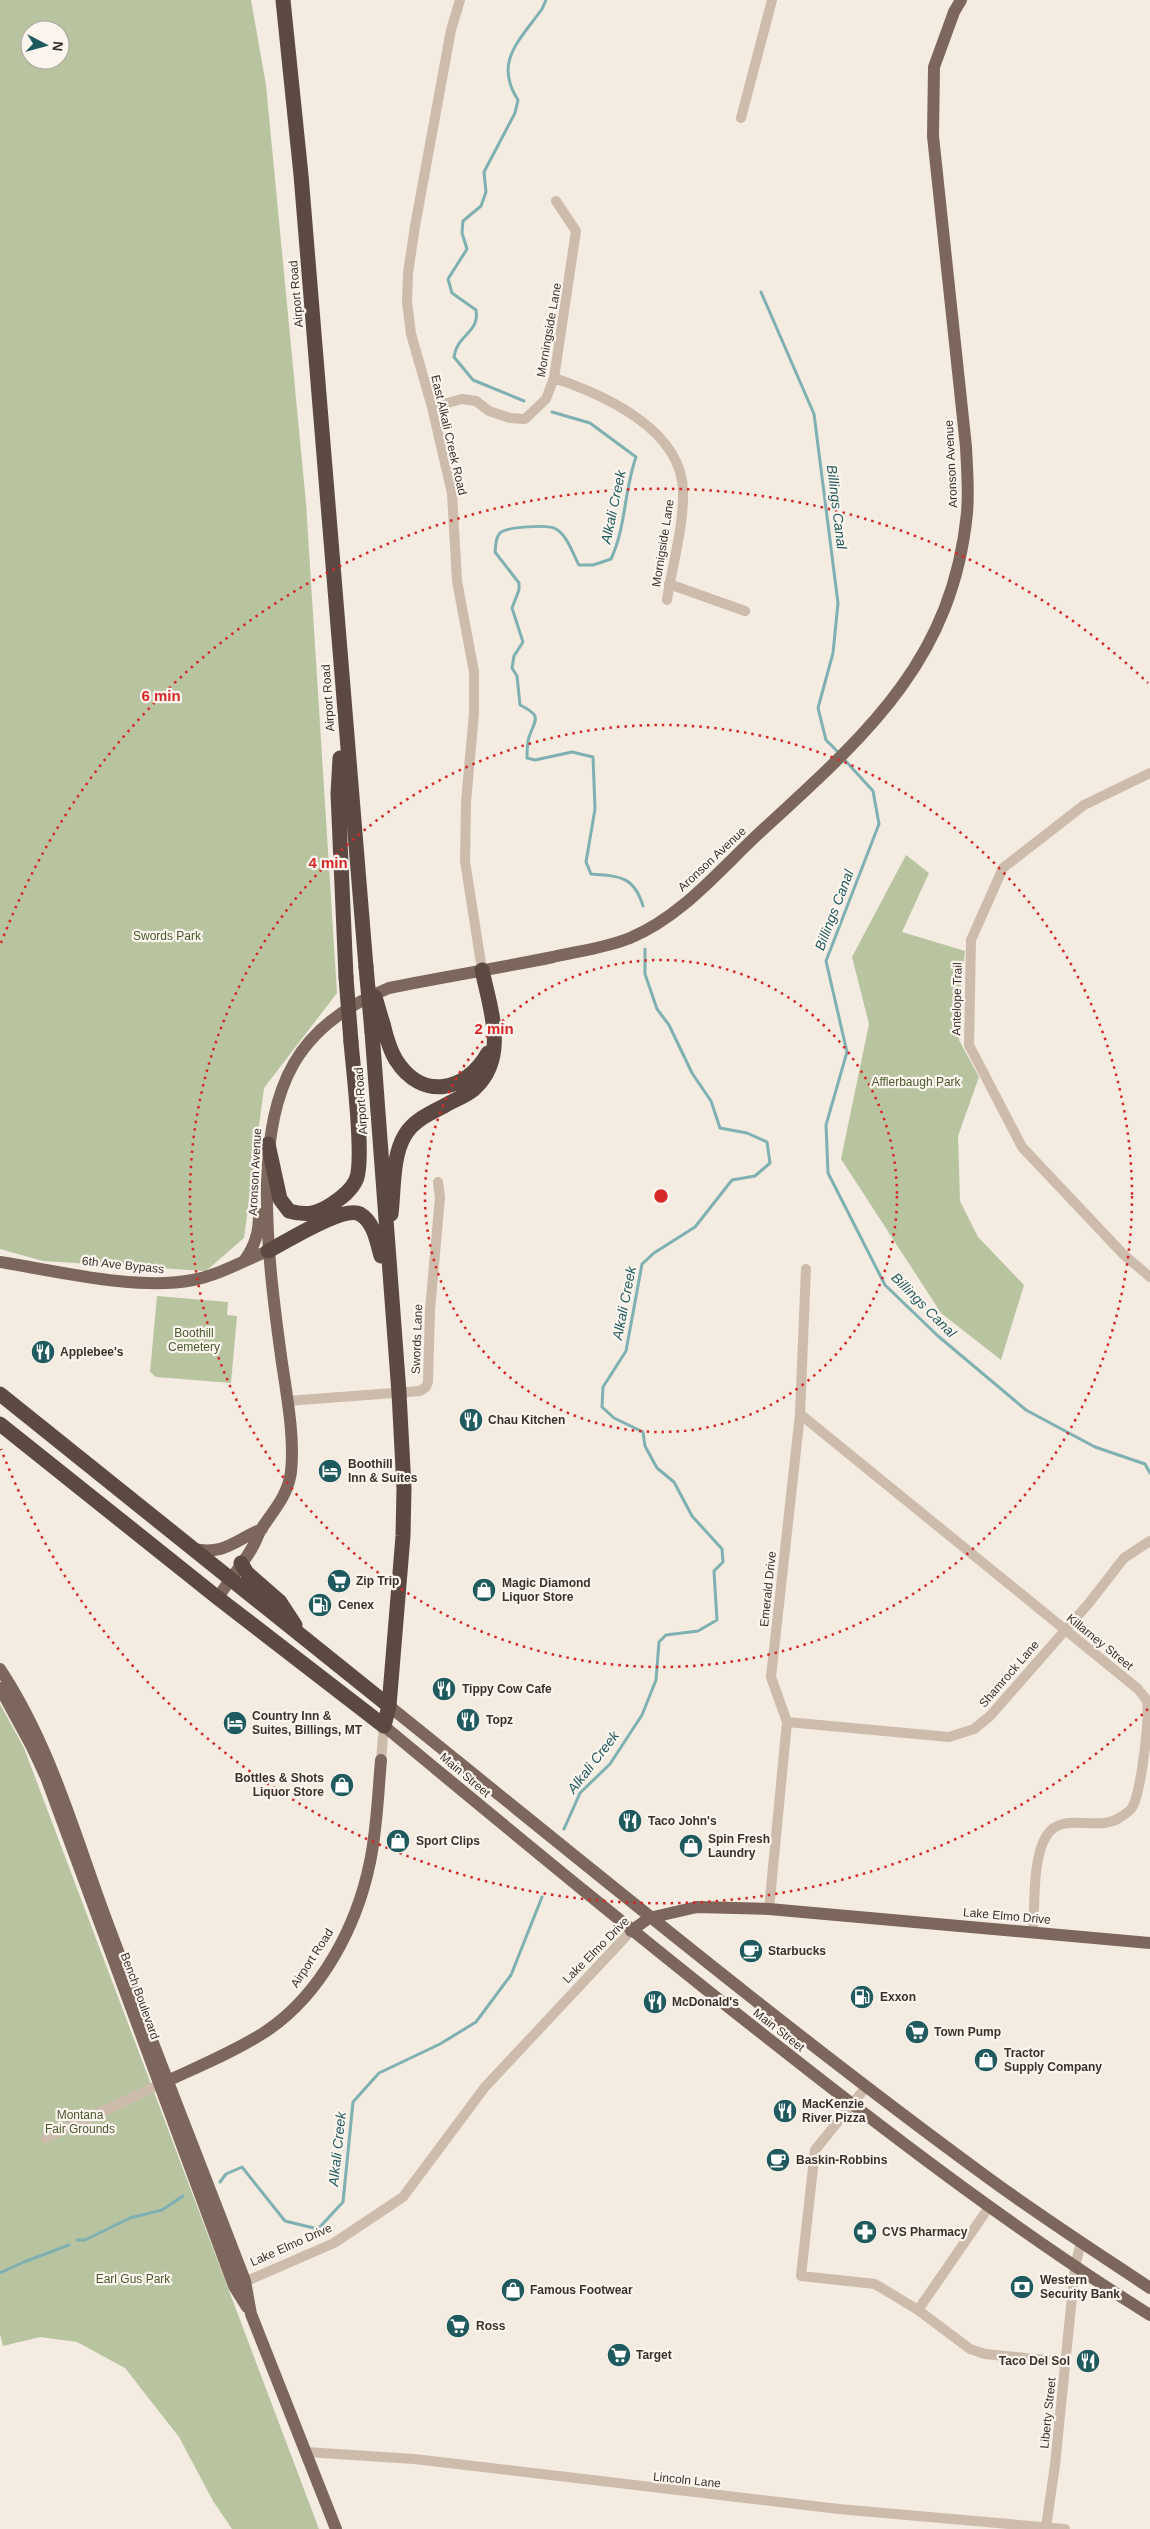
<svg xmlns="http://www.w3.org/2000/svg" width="1150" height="2529" viewBox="0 0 1150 2529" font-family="Helvetica,sans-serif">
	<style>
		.green { fill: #b8c4a0; fill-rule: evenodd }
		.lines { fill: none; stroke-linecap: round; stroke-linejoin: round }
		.stream { stroke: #7fb0b2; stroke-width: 3 }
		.minor { stroke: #cdbbac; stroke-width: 10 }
		.major { stroke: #7d675c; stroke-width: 12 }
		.highway { stroke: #5c4a42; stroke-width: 15 }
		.highway-bridge { stroke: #5c4a42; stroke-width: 15 }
		.ring { fill: none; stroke: #d62828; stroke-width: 2.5; stroke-dasharray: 2.5 5 }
		.labels { text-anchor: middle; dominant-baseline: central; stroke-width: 4.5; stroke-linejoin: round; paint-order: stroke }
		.street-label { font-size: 12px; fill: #3b302b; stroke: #fbf5ee }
		.park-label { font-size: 12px; fill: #4a5a2e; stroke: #fbf5ee }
		.poi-label { font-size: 12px; font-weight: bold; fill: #3b302b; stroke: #fbf5ee; text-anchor: start }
		.water-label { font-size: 14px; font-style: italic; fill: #1f5a5e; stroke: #fbf5ee }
		.centre { fill: #d62828; stroke: #fbf5ee; stroke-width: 2.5 }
		.ring-label { font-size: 15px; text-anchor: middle; font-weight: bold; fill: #d62828; stroke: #fbf5ee; stroke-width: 4.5; stroke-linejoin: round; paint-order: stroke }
	</style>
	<rect width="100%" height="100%" fill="#f4ebe1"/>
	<path class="green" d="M0,0h251l15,85 40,418 31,490 -73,95 -20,150 -38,33 -163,-10 -43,-12zM30,30h30v30h-30z
		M906,855l23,18 -27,59 63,19 -5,41 -1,48 20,37 -21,59 2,65 18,36 46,48 -23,75 -60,-47 -100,-154 28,-135 -17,-67z
		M157,1296l71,6 -1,13 10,1 -6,67 -75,-6 -6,-5z
		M0,1704l24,44 295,781h-87l-19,-28 -34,-64 -54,-69 -48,-26 -37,-5 -37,9 -3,-12z"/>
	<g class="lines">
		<path class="stream" d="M761,292l53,122 24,189 -5,50 -15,55 8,32 13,13
			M524,401l-51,-21 -19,-23c3,-23 26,-24 22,-47l-24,-17 -4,-14 19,-30 -5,-16 1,-12 18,-15 5,-14 -2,-20 31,-59 3,-13c-25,-38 2,-60 24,-91l4,-9
			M552,412l38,11 46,34c-12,34 -10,70 -25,102l-18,6h-14c-6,-11 -12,-30 -23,-36 -8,-5 -50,-2 -56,4 -5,5 -4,13 -5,19l24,31v7l-7,18 11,34 -9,14 -2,12 5,8 3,29c22,11 16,13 9,32 -2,7 -2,14 -2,21l8,2 37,-8 21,5 2,52 -9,53 5,12c28,2 43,2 52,32
			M843,758l30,33 6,33 -53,137 21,91 -21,73 2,48 57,112 53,51 88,74 69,37 50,17 5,9
			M564,1829l16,-36 30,-29 32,-49 14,-35 3,-38 7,-7 32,-4 19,-11 -3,-49 9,-9 -1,-13 -30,-33 -18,-34 -17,-14 -12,-22 -2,-14 -29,-14 -12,-11 1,-20 23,-36 16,-87 12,-11 41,-26 37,-47 23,-4 15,-13 -3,-21 -20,-9 -27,-5 -9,-27 -19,-28 -23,-48 -12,-16 -12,-35v-25
			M220,2182l6,-8 16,-7 43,54 33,8 25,-27 10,-100 26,-29 61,-29 36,-22 35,-47 31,-78
			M77,2240h8l45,-22 32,-8 21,-14
			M0,2273l24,-11 45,-17"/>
		<path class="minor" d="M460,0l-9,30 -36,196 -7,47 -1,29 4,32 21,73 20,86 5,88 17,91v41l-8,89 -1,59 17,109
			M741,118l31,-118
			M554,378c51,17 128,52 129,113 1,35 -11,75 -16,109
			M432,407l30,-8 14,2 13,10 21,7 15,1 21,-20 8,-21 22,-147 -20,-30
			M669,584l76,27
			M1150,773l-66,32 -81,63 -32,72 -2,105 53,102 102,108 26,22
			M287,1401l133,-10 6,-4 2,-5 2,-72 10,-113 -2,-15
			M800,1414l338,275c2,3 7,8 9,12 3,17 -6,89 -14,105 -2,5 -9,9 -14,12 -21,14 -56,-7 -72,17 -15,22 -12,71 -14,97
			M787,1722l162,15 25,-8 16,-13 99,-113 35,-45 26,-17
			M381,1760l3,-34
			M769,1909l18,-187 -16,-45 29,-263 6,-145
			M866,2087l-51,63 -14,126 74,8 43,26 52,39 15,5 81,8
			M46,2138l113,-53
			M240,2284l94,-41 69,-46 82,-110 146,-156
			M918,2310l71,-103
			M306,2452l108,7 425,50 226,20
			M1046,2527l9,-62 20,-198 6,-25"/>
		<path class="major" d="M244,1261c11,-15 15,-28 15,-47
			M0,1262c57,9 137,29 193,18 26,-5 50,-19 75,-29
			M193,1549c33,6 40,-8 69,-20
			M218,1598c10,-17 24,-32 34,-50 4,-6 6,-14 10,-20 12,-18 26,-33 29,-56 4,-36 -5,-80 -10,-116 -8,-58 -15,-115 -14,-173 3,-97 28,-157 122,-195 55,-11 110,-20 164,-31 26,-6 52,-9 77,-19 49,-20 87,-65 125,-101 105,-97 197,-172 212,-324 2,-22 0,-44 -1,-66l-33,-311 1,-69 20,-55 7,-12
			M0,1669c49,74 73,160 103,242 46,124 95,247 142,370l6,33 85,215
			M0,1688l32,59 14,30 188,509 13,21
			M389,1706c198,159 393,321 598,471 53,39 109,75 163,111
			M384,1726c134,111 267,221 404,328 117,92 236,182 362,261
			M631,1931l18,-13 48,-11 72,2 381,34
			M163,2083c34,-16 71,-31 102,-51 56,-37 92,-106 105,-170 7,-33 8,-68 11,-102"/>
		<path class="highway" d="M283,0l18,175 65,792
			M340,758l-2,36 8,183
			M383,1024c3,12 6,25 13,36 26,41 70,32 92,-7
			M268,1144l12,55 9,12c17,5 28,3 43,-7 9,-6 19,-13 24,-24 9,-19 -3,-112 -5,-138
			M391,1214c3,-24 1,-58 14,-79 8,-14 25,-22 39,-29 10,-6 22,-10 30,-17 35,-31 16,-81 8,-119
			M268,1251c18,-9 75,-46 92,-37 14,8 17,28 21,42
			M0,1394l389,312
			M0,1424l218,174 166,128 5,-20 14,-170 1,-48 -5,-95 -27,-361
			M241,1563l6,10 33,29 15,23"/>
		<path class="highway-bridge" d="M366,967l6,65
			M346,977l5,65
			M375,997l8,27"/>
	</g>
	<g class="ring">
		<circle cx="661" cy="1196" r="236"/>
		<circle cx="661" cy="1196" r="471"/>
		<path d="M1148 1709A707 707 0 0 1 1 1449M1 943A707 707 0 0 1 1148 683"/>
	</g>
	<defs>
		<g id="restaurant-disc" transform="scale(1.25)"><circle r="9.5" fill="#1f5a5e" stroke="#fbf5ee"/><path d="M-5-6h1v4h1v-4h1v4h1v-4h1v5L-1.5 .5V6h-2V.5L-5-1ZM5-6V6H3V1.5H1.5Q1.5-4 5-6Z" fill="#fff"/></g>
		<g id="hotel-disc" transform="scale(1.25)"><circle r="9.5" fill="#1f5a5e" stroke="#fbf5ee"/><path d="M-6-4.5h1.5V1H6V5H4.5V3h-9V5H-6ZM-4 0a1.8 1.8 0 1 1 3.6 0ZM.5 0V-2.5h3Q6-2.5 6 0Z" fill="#fff"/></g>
		<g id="supermarket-disc" transform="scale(1.25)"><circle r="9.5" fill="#1f5a5e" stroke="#fbf5ee"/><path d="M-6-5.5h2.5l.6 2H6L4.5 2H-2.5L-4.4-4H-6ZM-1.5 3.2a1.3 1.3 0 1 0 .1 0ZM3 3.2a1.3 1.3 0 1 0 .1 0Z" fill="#fff"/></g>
		<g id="shop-disc" transform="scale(1.25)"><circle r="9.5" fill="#1f5a5e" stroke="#fbf5ee"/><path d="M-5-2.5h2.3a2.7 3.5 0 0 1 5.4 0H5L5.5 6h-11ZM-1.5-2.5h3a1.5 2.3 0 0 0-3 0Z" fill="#fff"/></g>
		<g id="fuel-disc" transform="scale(1.25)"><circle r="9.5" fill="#1f5a5e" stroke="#fbf5ee"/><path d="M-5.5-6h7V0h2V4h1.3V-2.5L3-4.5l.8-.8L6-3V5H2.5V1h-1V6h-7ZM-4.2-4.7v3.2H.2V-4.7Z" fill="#fff"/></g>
		<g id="cafe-disc" transform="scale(1.25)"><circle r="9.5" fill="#1f5a5e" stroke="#fbf5ee"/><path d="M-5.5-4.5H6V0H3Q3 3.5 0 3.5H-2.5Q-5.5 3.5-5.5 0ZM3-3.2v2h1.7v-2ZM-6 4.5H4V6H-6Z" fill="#fff"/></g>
		<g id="pharmacy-disc" transform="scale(1.25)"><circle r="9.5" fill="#1f5a5e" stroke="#fbf5ee"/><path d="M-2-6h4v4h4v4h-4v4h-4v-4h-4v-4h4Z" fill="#fff"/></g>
		<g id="bank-disc" transform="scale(1.25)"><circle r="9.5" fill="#1f5a5e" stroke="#fbf5ee"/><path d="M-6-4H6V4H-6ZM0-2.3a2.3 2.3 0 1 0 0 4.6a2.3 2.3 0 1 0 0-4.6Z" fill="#fff"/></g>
	</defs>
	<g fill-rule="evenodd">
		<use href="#restaurant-disc" x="43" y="1352"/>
		<use href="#restaurant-disc" x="471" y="1420"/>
		<use href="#hotel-disc" x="330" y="1471"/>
		<use href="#supermarket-disc" x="339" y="1581"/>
		<use href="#shop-disc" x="484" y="1590"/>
		<use href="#fuel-disc" x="320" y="1605"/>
		<use href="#restaurant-disc" x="444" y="1689"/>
		<use href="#restaurant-disc" x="468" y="1720"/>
		<use href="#hotel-disc" x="235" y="1723"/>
		<use href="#shop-disc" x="342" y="1785"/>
		<use href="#restaurant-disc" x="630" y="1821"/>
		<use href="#shop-disc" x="398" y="1841"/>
		<use href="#shop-disc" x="691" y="1846"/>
		<use href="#cafe-disc" x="751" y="1951"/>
		<use href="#fuel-disc" x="862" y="1997"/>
		<use href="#restaurant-disc" x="655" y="2002"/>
		<use href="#supermarket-disc" x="917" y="2032"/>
		<use href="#shop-disc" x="986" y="2060"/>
		<use href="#restaurant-disc" x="785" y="2111"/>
		<use href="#cafe-disc" x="778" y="2160"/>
		<use href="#pharmacy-disc" x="865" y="2232"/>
		<use href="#bank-disc" x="1022" y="2287"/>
		<use href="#shop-disc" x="513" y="2290"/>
		<use href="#supermarket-disc" x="458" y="2326"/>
		<use href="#supermarket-disc" x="619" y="2355"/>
		<use href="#restaurant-disc" x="1088" y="2361"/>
	</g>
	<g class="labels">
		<g class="street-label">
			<text transform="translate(296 294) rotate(-95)">Airport Road</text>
			<text transform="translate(549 330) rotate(-80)">Morningside Lane</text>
			<text transform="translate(449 435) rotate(77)">East Alkali Creek Road</text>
			<text transform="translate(951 464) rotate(-93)">Aronson Avenue</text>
			<text transform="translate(663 543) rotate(-81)">Mornigside Lane</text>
			<text transform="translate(328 698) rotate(-94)">Airport Road</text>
			<text transform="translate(712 859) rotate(-43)">Aronson Avenue</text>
			<text transform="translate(957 999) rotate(-89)">Antelope Trail</text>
			<text transform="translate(361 1101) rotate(-94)">Airport Road</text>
			<text transform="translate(255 1172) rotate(-87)">Aronson Avenue</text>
			<text transform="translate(123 1265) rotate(6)">6th Ave Bypass</text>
			<text transform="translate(417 1339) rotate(-88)">Swords Lane</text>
			<text transform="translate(768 1589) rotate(-84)">Emerald Drive</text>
			<text transform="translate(1100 1642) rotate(39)">Killarney Street</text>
			<text transform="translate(1009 1674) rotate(-49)">Shamrock Lane</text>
			<text transform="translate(465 1775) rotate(40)">Main Street</text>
			<text transform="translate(1007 1916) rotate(5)">Lake Elmo Drive</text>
			<text transform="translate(596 1950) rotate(-45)">Lake Elmo Drive</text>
			<text transform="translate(312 1958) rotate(-57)">Airport Road</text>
			<text transform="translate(140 1996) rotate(70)">Bench Boulevard</text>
			<text transform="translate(779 2030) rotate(38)">Main Street</text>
			<text transform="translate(291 2245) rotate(-24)">Lake Elmo Drive</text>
			<text transform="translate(1048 2413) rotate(-84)">Liberty Street</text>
			<text transform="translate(687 2480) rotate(6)">Lincoln Lane</text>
		</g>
		<g class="park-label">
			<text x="167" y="936">Swords Park</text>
			<text x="916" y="1082">Afflerbaugh Park</text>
			<text x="194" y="1333">Boothill<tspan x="194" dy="14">Cemetery</tspan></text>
			<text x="80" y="2115">Montana<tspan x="80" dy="14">Fair Grounds</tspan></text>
			<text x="133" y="2279">Earl Gus Park</text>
		</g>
		<g class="poi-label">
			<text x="60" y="1352">Applebee's</text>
			<text x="488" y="1420">Chau Kitchen</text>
			<text x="348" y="1464">Boothill<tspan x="348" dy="14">Inn &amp; Suites</tspan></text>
			<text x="356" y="1581">Zip Trip</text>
			<text x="502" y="1583">Magic Diamond<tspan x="502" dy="14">Liquor Store</tspan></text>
			<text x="338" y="1605">Cenex</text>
			<text x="462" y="1689">Tippy Cow Cafe</text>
			<text x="252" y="1716">Country Inn &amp;<tspan x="252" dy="14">Suites, Billings, MT</tspan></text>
			<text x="486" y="1720">Topz</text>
			<text x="324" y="1778" text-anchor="end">Bottles &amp; Shots<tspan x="324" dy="14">Liquor Store</tspan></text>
			<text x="648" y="1821">Taco John's</text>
			<text x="708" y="1839">Spin Fresh<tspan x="708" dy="14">Laundry</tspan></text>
			<text x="416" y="1841">Sport Clips</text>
			<text x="768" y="1951">Starbucks</text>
			<text x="880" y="1997">Exxon</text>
			<text x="672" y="2002">McDonald's</text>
			<text x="934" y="2032">Town Pump</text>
			<text x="1004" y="2053">Tractor<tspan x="1004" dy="14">Supply Company</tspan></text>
			<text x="802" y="2104">MacKenzie<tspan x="802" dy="14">River Pizza</tspan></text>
			<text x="796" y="2160">Baskin-Robbins</text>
			<text x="882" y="2232">CVS Pharmacy</text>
			<text x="1040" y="2280">Western<tspan x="1040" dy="14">Security Bank</tspan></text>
			<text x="530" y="2290">Famous Footwear</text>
			<text x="476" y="2326">Ross</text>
			<text x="636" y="2355">Target</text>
			<text x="1070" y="2361" text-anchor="end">Taco Del Sol</text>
		</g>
		<g class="water-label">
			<text transform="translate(613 507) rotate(-78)">Alkali Creek</text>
			<text transform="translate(837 507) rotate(83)">Billings Canal</text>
			<text transform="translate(834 910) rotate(-69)">Billings Canal</text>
			<text transform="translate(624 1303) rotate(-79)">Alkali Creek</text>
			<text transform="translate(924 1305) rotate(45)">Billings Canal</text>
			<text transform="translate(593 1762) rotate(-52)">Alkali Creek</text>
			<text transform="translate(337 2149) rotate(-84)">Alkali Creek</text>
		</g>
	</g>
	<circle cx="661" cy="1196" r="8" class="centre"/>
	<g class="ring-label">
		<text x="161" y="701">6 min</text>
		<text x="328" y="868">4 min</text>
		<text x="494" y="1034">2 min</text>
	</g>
	<g transform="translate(45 45) rotate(96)"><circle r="24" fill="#fbf5ee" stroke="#aea6a0"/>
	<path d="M0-4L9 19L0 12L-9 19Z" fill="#1f5a5e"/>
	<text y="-8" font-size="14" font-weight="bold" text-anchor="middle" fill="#3b302b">N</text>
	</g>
</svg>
